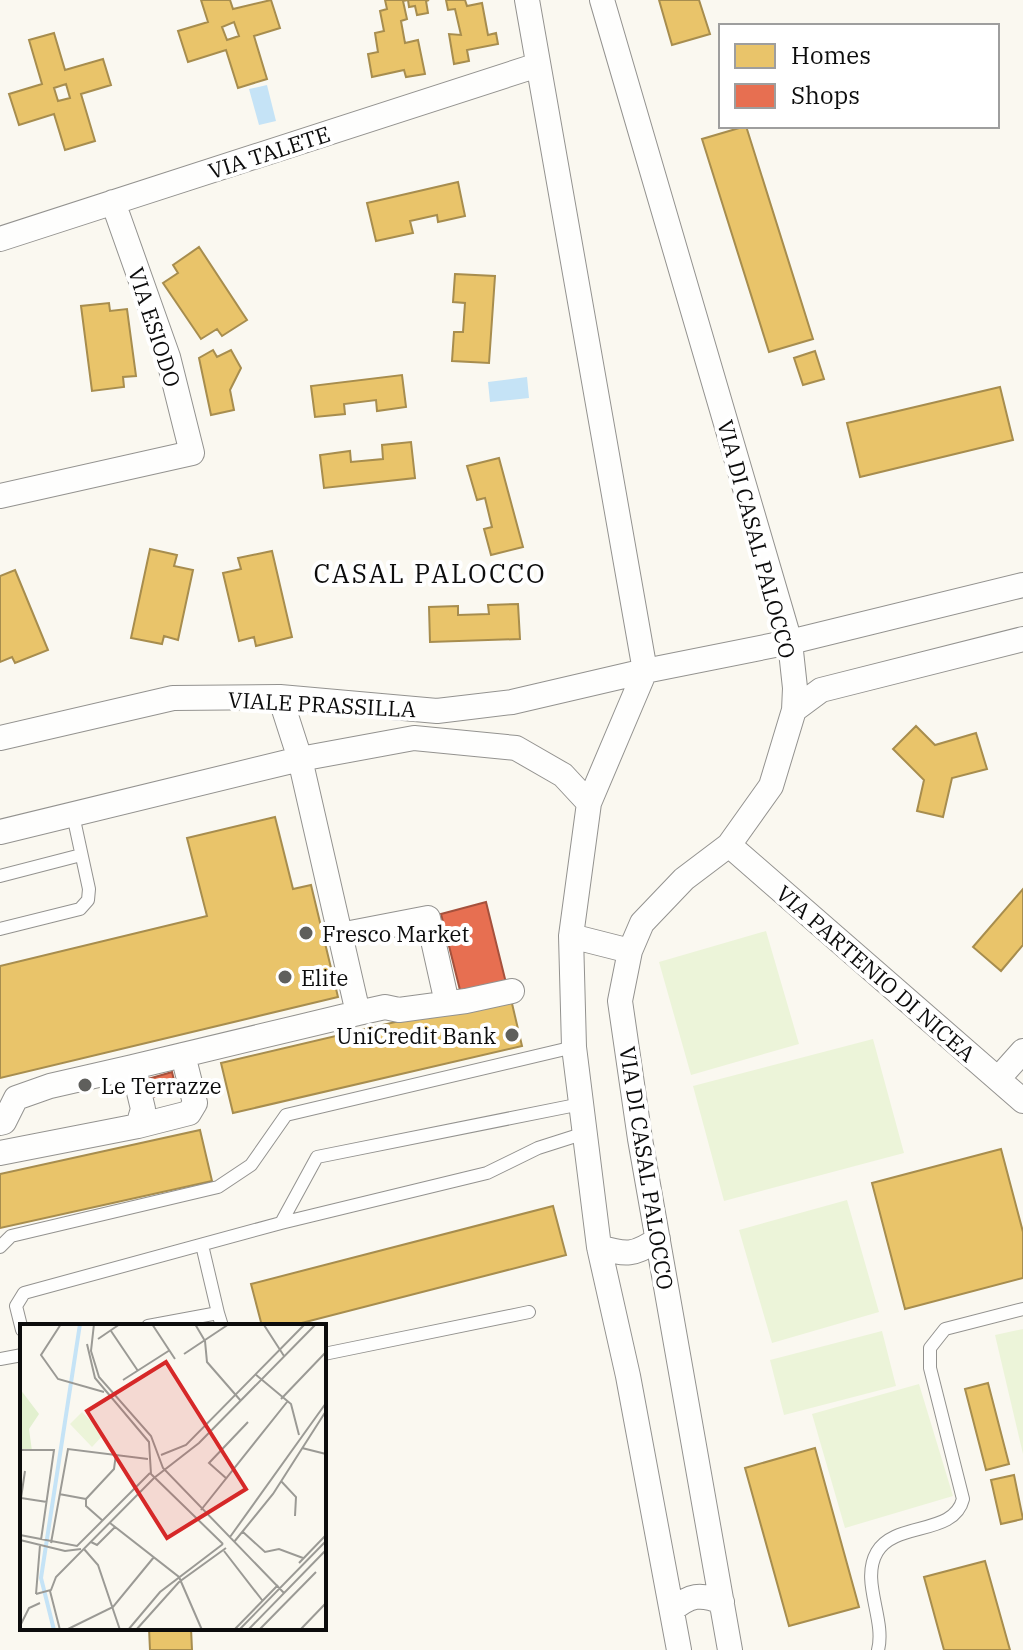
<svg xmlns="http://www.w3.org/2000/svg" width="1023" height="1650" viewBox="0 0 1023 1650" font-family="'IBM Plex Serif',serif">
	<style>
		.pitch { fill: #ecf4d9 }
		.water { fill: #c5e3f6 }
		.homes { fill: #e9c46a; stroke: #a78d4e; stroke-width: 2; fill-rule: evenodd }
		.shops { fill: #e76f51; stroke: #a5513c; stroke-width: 2 }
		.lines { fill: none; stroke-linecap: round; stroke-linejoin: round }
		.lane-casing { stroke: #93928f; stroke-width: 14 }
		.street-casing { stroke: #93928f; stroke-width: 26 }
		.lane { stroke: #fefefd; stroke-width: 12 }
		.street { stroke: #fefefd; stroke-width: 24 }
		.poi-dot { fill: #5f5f5c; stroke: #fff; stroke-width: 3 }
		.labels { text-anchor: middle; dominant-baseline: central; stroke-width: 8; stroke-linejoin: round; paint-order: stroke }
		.street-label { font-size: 22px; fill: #0c0c0c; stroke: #fff }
		.poi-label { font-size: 22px; fill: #0c0c0c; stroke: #fff; text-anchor: start }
		.quarter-label { font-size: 26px; letter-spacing: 2px; fill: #0c0c0c; stroke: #fff }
		.inset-river { fill: none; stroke: #c5e3f6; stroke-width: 4 }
		.inset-road { fill: none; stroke: #9b9a95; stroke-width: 2 }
		.view { fill: #d62828; fill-opacity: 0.15; stroke: #d62828; stroke-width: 4 }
		.inset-edge { fill: none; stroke: #0c0c0c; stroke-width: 4 }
	</style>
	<rect width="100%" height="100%" fill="#faf8f0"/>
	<path class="pitch" d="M766,931l33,113 -108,31 -32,-113z
		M873,1039l31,114 -180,48 -31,-115z
		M847,1200l32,112 -107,31 -33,-113z
		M1023,1329v125l-28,-119z
		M882,1331l14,55 -112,29 -14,-55z
		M919,1384l34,112 -108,32 -33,-114z"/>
	<path class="water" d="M267,85l9,36 -17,4 -10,-36z
		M527,377l2,21 -39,4 -2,-20z"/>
	<path class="homes" d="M201,0h29l3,9 38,-9 9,28 -26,8 13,43 -29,9 -12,-38 -38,12 -10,-31 30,-9zM234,22l5,14 -12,4 -5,-13z
		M385,0h23l-5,1 4,18 -6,2 4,22 13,-3 7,34 -19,3 -2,-7 -32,7 -4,-23 10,-2 -3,-19 9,-2 -4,-20 7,-2z
		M408,0h21l-3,1 2,12 -11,2 -2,-9 -6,1z
		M446,0h19l2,6 15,-3 6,32 8,-2 2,11 -31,6 2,11 -15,3 -5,-30 12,1 -6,-26 -7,1z
		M659,0h40l11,34 -38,11z
		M54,33l11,37 38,-11 8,26 -30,9 14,47 -30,9 -11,-36 -35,11 -10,-31 33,-10 -13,-44zM66,84l4,14 -12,3 -4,-13z
		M746,126l67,213 -44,13 -67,-213z
		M458,182l7,34 -27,6 -1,-7 -27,6 3,12 -37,8 -9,-38z
		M199,247l48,73 -25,16 -5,-7 -16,10 -38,-56 15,-10 -5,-8z
		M455,274l40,2 -6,87 -37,-2 2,-29h9l2,-29 -12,-1z
		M109,303l1,8 17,-2 9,67 -13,1 1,10 -32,4 -11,-85z
		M213,350l4,7 14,-7 10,18 -11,22 4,20 -23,5 -12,-57z
		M815,351l9,28 -21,6 -9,-27z
		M402,375l4,32 -29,4 -1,-11 -32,4 1,10 -30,3 -4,-31z
		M1000,387l13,53 -153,37 -13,-54z
		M411,442l4,36 -91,10 -4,-33 30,-4 1,11 32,-3 -1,-14z
		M499,458l24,89 -32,8 -7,-26 8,-2 -7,-29 -8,2 -10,-34z
		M150,549l27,6 -3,11 19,4 -15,70 -14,-4 -2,8 -31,-6z
		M272,551l20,86 -36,9 -2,-9 -15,4 -16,-68 18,-4 -3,-11z
		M15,570l33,80 -33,13 -3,-6 -12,5v-86z
		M518,604l2,35 -90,3 -1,-35 29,-1v9l31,-1 -1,-9z
		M916,726l19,19 41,-12 11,36 -35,9 -9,39 -26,-6 7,-31 -31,-31z
		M275,817l18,72 18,-4 27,112 -338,81v-112l207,-50 -20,-78z
		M1023,889v56l-22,26 -28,-24z
		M510,995l12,51 -289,67 -12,-50z
		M200,1130l12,51 -212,47v-54z
		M1001,1149l22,83v46l-118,31 -33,-126z
		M553,1206l13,49 -276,71h-28l-11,-42z
		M988,1383l21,81 -23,6 -21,-81z
		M815,1448l44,159 -70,19 -44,-158z
		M1014,1475l9,44 -22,5 -10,-44z
		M985,1561l25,89h-66l-20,-73z
		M149,1628h42l1,22h-42z"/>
	<path class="shops" d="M486,902l21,85 -45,11 -21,-84z
		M172,1072l5,20 -24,5 -5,-18z"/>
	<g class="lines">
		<g class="lane-casing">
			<path id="lane" d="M0,876l81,-21
				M0,929l80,-20 8,-9 1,-11 -16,-74
				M581,1104l-264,53 -36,66 206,-50 51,-25 47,-15
				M202,1245l16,68
				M0,1247l11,-11 207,-49 33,-22 35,-50 288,-68
				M148,1326l70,-13 4,13
				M22,1330l-6,-24 8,-13 257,-70
				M324,1354l205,-42
				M0,1359l22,-4
				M878,1650c8,-31 -18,-69 -1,-98 18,-31 77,-16 86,-53l-33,-131v-20l15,-19 78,-20"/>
		</g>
		<g class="street-casing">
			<path id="street" d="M527,0l118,671 -56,132 -18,133 3,111 25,200 29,129 51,274
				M602,0l188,642 5,46 -1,22 -23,76 -42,59 -45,34 -42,44 -12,28 -10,50 20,138 90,511
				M0,239l538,-174
				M0,496l192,-43 -24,-96 -55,-155
				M794,710l27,-20 202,-51
				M0,738l173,-40 107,-1 157,14 75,-9 133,-31 145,-29 233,-57
				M0,832l300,-73 114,-21 102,10 47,27 26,28
				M729,845l294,256
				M340,935l88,-17 19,85
				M571,936l59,15
				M358,1013l27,-6 14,3 67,-9 46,-10
				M998,1079l25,-28
				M0,1123l4,-1 12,-24 34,-12 83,-19
				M138,1126l51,-13 6,-10 -12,-48
				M0,1153l138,-27 5,-17 -10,-42 225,-54 -58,-254 -20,-62
				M599,1247c27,8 35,9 59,-8
				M672,1610c18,-15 28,-17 50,-8"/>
		</g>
		<use href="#lane" class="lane"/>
		<use href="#street" class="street"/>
	</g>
	<g class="poi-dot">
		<circle cx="306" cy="933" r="8"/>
		<circle cx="285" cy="977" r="8"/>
		<circle cx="512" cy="1035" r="8"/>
		<circle cx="85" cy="1085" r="8"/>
	</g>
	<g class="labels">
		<g class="street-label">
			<text transform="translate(269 152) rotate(-18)">VIA TALETE</text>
			<text transform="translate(155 327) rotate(72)">VIA ESIODO</text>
			<text transform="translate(757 539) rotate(75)">VIA DI CASAL PALOCCO</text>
			<text transform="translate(322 704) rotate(3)">VIALE PRASSILLA</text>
			<text transform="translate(876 973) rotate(41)">VIA PARTENIO DI NICEA</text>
			<text transform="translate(647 1168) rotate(81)">VIA DI CASAL PALOCCO</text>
		</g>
		<g class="poi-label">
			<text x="322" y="933">Fresco Market</text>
			<text x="301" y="977">Elite</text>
			<text x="496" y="1035" text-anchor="end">UniCredit Bank</text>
			<text x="101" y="1085">Le Terrazze</text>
		</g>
		<g class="quarter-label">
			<text x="430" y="573">CASAL PALOCCO</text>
		</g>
	</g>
	<g transform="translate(20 1324)">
		<rect width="306" height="306" fill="#faf8f0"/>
		<path d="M0,65l19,25 -10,15 3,22 -12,-1z" fill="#e2f0cf"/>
		<path d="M62,88l22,22 -12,13 -22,-23z" fill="#ecf4d9"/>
		<path class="inset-river" d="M34,306l-13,-52 39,-254"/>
		<path class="inset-road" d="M41,0l-20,31 17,24 46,13M74,0l-3,27 8,26 52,59 12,32 121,125M132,0l23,35M175,0l10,17 2,21 34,39M244,1l20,31M91,7l27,40M78,15l22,-15M67,20l8,34 54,64 2,32 72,70M164,30l45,-30M235,50l36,30 8,31M103,56l47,-30M261,75l45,-47M282,124l24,6M0,126h34l-13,90M141,131l25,-10 119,-121M207,155l-18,-16 39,-41M261,157l15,16 -1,19M39,170l27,5M1,174l4,-27M1,174l26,4M181,186l86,-108M83,197l-17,-15v-7l28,-30 2,-15M90,199l69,54 23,53M223,208l22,20 14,-3 24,9M0,211l57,11 73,-73M210,213l96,-134M0,216l45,11 16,-2M71,218l6,3 18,-18M214,218l39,-48 53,-83M31,219l17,-94 80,10M64,225l14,16 22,65M204,227l38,49M279,239l27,-28M30,267l10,39M16,270l15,-4 5,-13 98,-99 45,-35 117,-119M16,270l4,-49M0,302l9,-18 11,-5M46,306l47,-23 41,-50M108,306l32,-38 63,-48M116,306l43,-48 47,-34M214,306l44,-45M219,306l87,-89M228,306l78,-80M239,306l57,-58M280,306l26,-27"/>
		<path class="view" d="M146,38l80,127 -79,49 -80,-127z"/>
		<rect width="306" height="306" class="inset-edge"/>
	</g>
	<rect x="719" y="24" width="280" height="104" fill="#ffffff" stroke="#9e9e9e" stroke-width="2"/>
	<rect x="735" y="44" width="40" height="24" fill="#e9c46a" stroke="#9e9e9e" stroke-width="2"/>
	<text x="791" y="64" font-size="24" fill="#0c0c0c">Homes</text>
	<rect x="735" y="84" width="40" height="24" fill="#e76f51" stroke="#9e9e9e" stroke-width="2"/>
	<text x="791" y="104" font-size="24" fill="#0c0c0c">Shops</text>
</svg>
